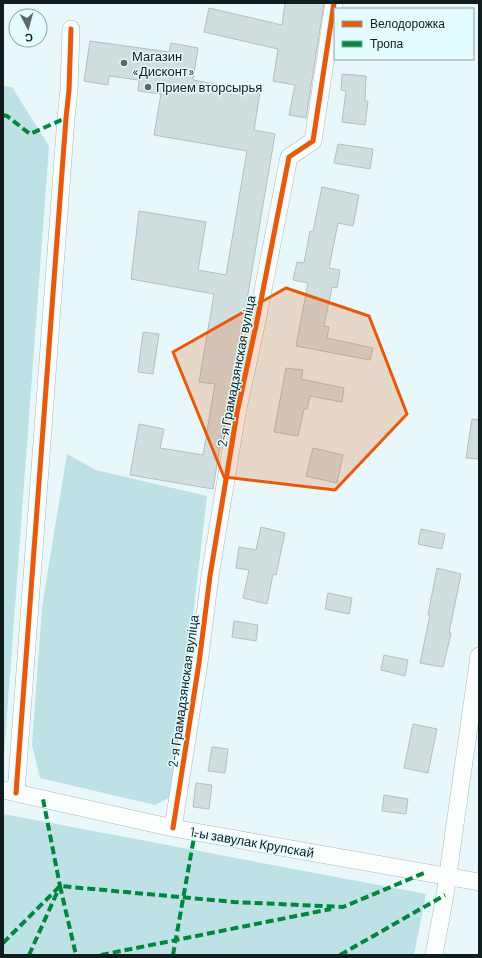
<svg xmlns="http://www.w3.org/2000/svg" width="482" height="958" viewBox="0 0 482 958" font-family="Barlow,sans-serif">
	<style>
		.green { fill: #bde1e5 }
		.building { fill: #d1dee0; stroke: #b3bfc0 }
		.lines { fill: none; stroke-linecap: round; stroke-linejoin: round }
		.minor-casing { stroke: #aab7b9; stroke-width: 18 }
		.minor { stroke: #fcfefe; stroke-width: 17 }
		.quiet { stroke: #00873e; stroke-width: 4; stroke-dasharray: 8 4; stroke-linecap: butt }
		.cycleway-casing { stroke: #e2fcff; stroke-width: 8 }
		.cycleway { stroke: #e8590c; stroke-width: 5 }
		.marked { fill: #e8590c; fill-opacity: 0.2; stroke: #e8590c; stroke-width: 3; stroke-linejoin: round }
		.poi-dot { fill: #5c696a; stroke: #e2fcff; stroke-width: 1.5 }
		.labels { text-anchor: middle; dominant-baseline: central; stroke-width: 3; stroke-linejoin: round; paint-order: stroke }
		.poi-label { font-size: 13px; fill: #101c1d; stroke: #e2fcff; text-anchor: start }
		.street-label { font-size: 13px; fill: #101c1d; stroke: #e2fcff }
	</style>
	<rect width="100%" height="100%" fill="#e8f7f9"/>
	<path class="green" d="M3,86l9,1 37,59 -45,610h-1z
		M67,454l29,16 111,26 -19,162v38l-19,102 -14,7 -115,-27 -8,-33 10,-138z
		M3,814l423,80 -12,61h-411z"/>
	<path class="building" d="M285,3h39l-18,115 -17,-3 6,-30 -22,-4 5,-32 -74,-17 5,-24 73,17z
		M90,41l79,11 2,-9 27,5 -5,32 67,12 -6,38 21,4 -45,266 -6,29 -1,-1 -10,61 -83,-14 9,-51 25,5 -4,19 43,7 12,-71 -16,-2 15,-88 -83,-15 8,-68 67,11 -8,48 28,5 21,-124 -93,-16 7,-41 -23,-3 1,-11 -30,-4 -1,9 -24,-4z
		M342,74l24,2 -1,25h3l-3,24 -23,-3 4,-31 -5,-1z
		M338,144l35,5 -3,20 -36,-6z
		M322,187l37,8 -6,31 -15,-3 -9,45 11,2 -3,18 -5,-1 -8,39 5,1 -2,11 46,10 -3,12 -74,-14 12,-63 -15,-3 4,-18 7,1 6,-32 3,1z
		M143,332l16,2 -6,40 -15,-2z
		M286,368l17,2 -2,9 43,9 -2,14 -32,-6 -3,13h-3l-6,27 -24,-4z
		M472,419l7,1v39l-13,-1z
		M313,448l30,7 -6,28 -31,-7z
		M261,527l24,6 -9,42 -3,-1 -6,30 -24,-6 6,-28 -13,-2 3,-21 17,3z
		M421,529l24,5 -3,15 -24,-5z
		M437,568l24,6 -12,59h2l-8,34 -23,-4 10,-48h-2z
		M328,593l24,5 -3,16 -24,-5z
		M234,621l24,4 -2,16 -24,-4z
		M384,655l24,5 -3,16 -24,-6z
		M413,724l24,5 -9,44 -24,-5z
		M212,747l16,2 -3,24 -17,-2z
		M196,783l16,2 -3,24 -16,-2z
		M384,795l24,4 -2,15 -24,-3z"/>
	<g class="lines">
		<g class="minor-casing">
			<path id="minor" d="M3,790l170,38 306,54
				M16,793l50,-675 3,-28 2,-61
				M173,828l26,-165 11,-87 27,-163 20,-92 32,-164 24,-16 21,-138
				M434,955l11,-60 34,-239"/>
		</g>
		<use href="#minor" class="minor"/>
		<path class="quiet" d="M3,115l4,1 23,18 36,-16
			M60,886l16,69
			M3,943l57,-57 174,16 109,5 81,-34
			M29,955l31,-69 -17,-87
			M101,955l230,-46
			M173,955l22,-123
			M340,955l105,-60"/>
		<g class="cycleway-casing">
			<path id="cycleway" d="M16,793l50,-675 3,-28 2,-61
				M173,828l26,-165 11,-87 27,-163 20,-92 32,-164 24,-16 21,-138"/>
		</g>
		<use href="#cycleway" class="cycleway"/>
	</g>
	<path class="marked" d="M286,288l83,28 38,98 -72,76 -111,-13 -51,-125z"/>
	<g class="poi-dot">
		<circle cx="124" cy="63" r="4"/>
		<circle cx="148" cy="87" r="4"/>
	</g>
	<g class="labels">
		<g class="poi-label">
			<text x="132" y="56">Магазин<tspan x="132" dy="15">«Дисконт»</tspan></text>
			<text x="156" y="87">Прием вторсырья</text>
		</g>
		<g class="street-label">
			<text transform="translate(236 371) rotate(-79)">2-я Грамадзянская вуліца</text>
			<text transform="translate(183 691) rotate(-82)">2-я Грамадзянская вуліца</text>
			<text transform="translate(252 842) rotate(10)">1-ы завулак Крупскай</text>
		</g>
	</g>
	<rect width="482" height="958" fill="none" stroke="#101c1d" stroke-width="8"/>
	<rect x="334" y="8" width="140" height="52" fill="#e2fcff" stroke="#8ea2a5"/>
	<rect x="342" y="21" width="20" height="6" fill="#e8590c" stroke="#8ea2a5"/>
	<text x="370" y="28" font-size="12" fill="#101c1d">Велодорожка</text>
	<rect x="342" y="41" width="20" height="6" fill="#00873e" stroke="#8ea2a5"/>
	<text x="370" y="48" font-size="12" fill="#101c1d">Тропа</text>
	<g transform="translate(28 28) rotate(174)"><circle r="19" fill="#e2fcff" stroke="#8ea2a5"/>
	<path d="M0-3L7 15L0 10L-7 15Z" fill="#5c696a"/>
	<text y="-6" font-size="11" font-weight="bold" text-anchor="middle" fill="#101c1d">С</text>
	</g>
</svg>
